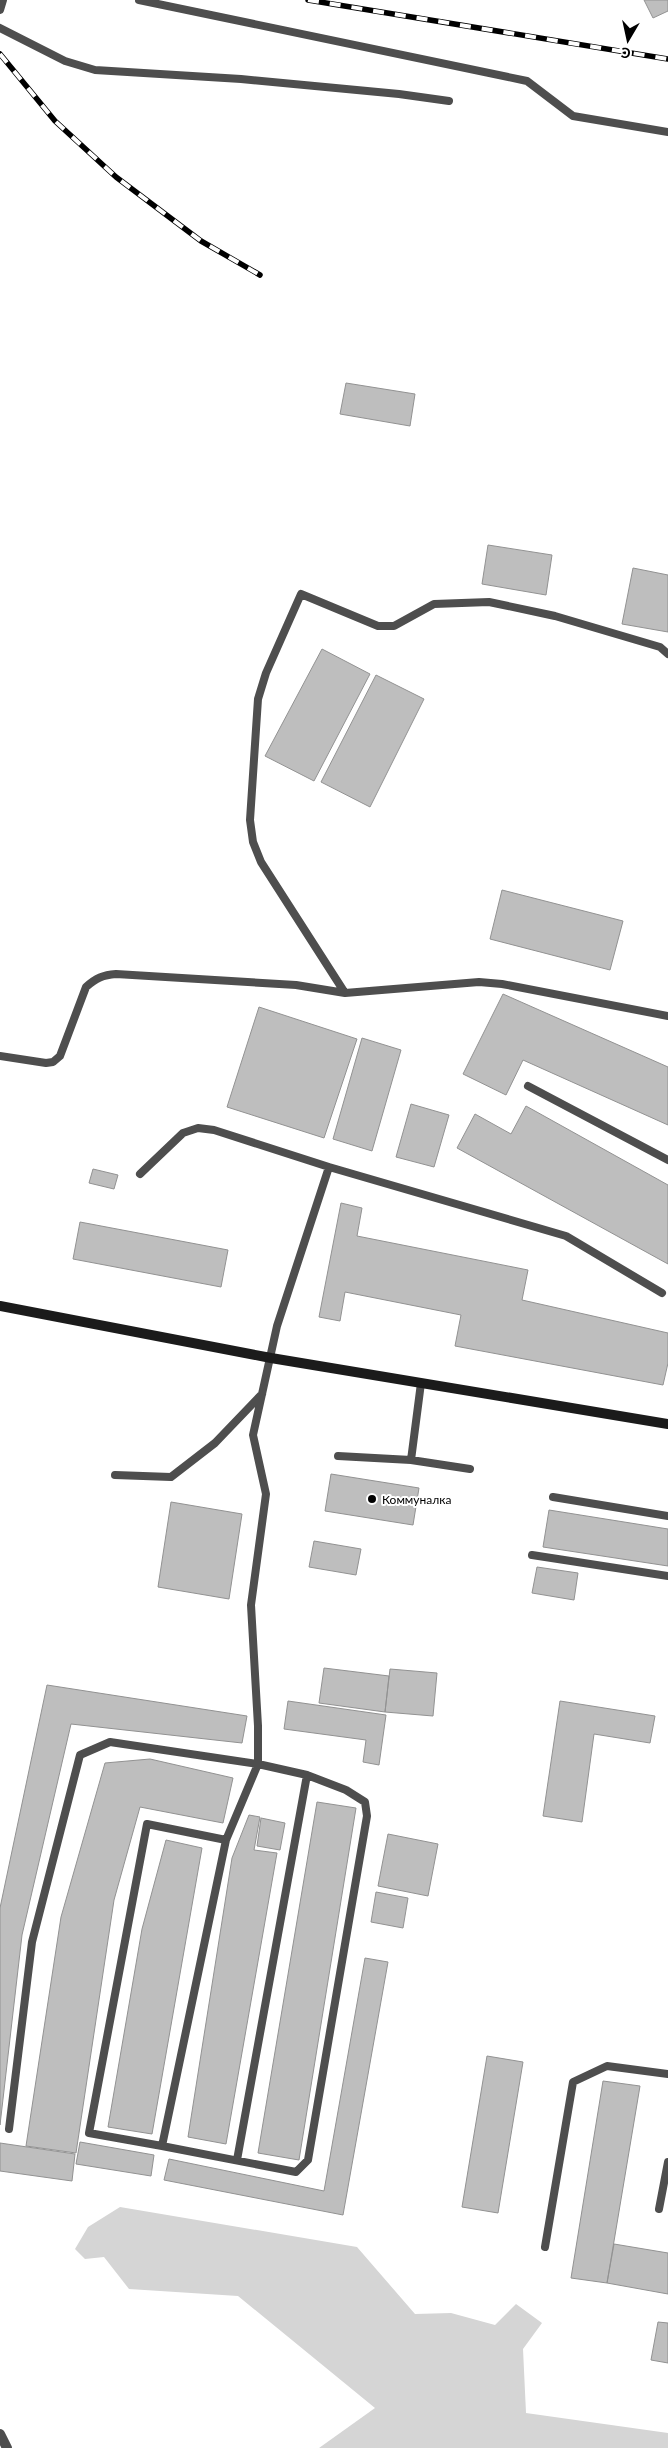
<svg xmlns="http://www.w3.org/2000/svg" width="668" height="2448" viewBox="0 0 668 2448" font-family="Lato,sans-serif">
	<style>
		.green { fill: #d5d5d5 }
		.building { fill: #bebebe; stroke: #929292 }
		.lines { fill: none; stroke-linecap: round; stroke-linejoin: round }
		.service { stroke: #4e4e4e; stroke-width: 8 }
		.minor { stroke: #4e4e4e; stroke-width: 10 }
		.secondary { stroke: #1b1b1b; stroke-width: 10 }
		.rail-casing { stroke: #000; stroke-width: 5.5 }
		.rail { stroke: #fff; stroke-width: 4; stroke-dasharray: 11; stroke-linecap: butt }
		.poi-dot { fill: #000; stroke: #fff; stroke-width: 2 }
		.labels { text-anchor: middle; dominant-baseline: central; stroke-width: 4; stroke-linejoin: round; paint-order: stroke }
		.poi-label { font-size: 12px; fill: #000; stroke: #fff; text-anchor: start }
	</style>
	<rect width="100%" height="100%" fill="#fff"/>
	<path class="green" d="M120,2207l237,40 58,67 36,-1 44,12 21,-21 26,19 -19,26 3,64 142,20v15h-349l56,-40 -137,-112 -109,-7 -25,-32 -19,2 -10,-10 13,-22z"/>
	<path class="building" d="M644,0h24v11l-15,7z
		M346,383l69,11 -5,32 -70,-12z
		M488,545l64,10 -6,40 -64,-11z
		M633,568l35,7v57l-46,-8z
		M322,649l48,25 -56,107 -49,-25z
		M376,675l48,24 -54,108 -49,-25z
		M502,890l121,31 -13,49 -120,-31z
		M503,994l165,73v58l-145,-65 -17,35 -43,-21z
		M259,1007l98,32 -33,99 -97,-31z
		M362,1038l39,12 -29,101 -39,-12z
		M411,1104l38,11 -15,52 -38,-10z
		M526,1106l142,79v79l-211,-116 18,-34 36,20z
		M93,1169l25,6 -4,14 -25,-6z
		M341,1203l21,5 -5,28 171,34 -6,30 146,33v30l-5,22 -208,-39 6,-31 -116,-23 -5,29 -21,-4z
		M80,1222l148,28 -7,37 -148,-28z
		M331,1474l88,14 -6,37 -88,-14z
		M171,1502l71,12 -13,85 -71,-12z
		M549,1510l119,19v37l-125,-19z
		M314,1541l47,8 -5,26 -47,-8z
		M537,1567l41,6 -4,27 -42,-7z
		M324,1668l65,8 -4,36 -66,-9z
		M390,1669l47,4 -4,43 -48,-4z
		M47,1685l200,31 -5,27 -171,-19 -49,211 -22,190v-217z
		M288,1701l98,14 -7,50 -16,-3 3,-22 -82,-11z
		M560,1701l95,15 -5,27 -56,-9 -12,88 -39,-6z
		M150,1759l83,19 -10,45 -83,-16 -26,93 -38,253 -50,-7 35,-229 44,-154z
		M317,1802l39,6 -57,352 -41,-7z
		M249,1815l11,2 -6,33 23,3 -51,291 -38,-7 44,-279z
		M261,1818l24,5 -5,27 -23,-4z
		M388,1834l50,10 -10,52 -50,-10z
		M166,1840l36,8 -50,286 -44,-7 34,-198z
		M376,1892l32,6 -5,30 -32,-6z
		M365,1958l23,4 -45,253 -179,-35 5,-21 155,32z
		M487,2056l36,6 -25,151 -36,-6z
		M603,2081l37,5 -33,197 -36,-5z
		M80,2142l74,13 -3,21 -75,-12z
		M0,2143l75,11 -3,27 -72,-10z
		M614,2244l54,9v41l-61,-11z
		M658,2322l10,1v40l-17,-3z"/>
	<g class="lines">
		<path class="service" d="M139,0l388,81 46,35 95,16
			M0,10l3,-10
			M0,28l65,33 30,9 146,9 158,15 50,7
			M668,654l-8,-7 -105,-31 -66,-14 -55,2 -40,22h-16l-77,-32 -35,79 -8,26 -8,121 3,22 8,20 84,131 134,-11 23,2 166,32
			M0,1056l46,7 7,-1 7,-6 26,-69c10,-9 17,-12 30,-13l180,11 49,8
			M528,1086l140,74
			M140,1174l43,-41 15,-5 16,2 115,37
			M338,1456l73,4 59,9
			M411,1460l10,-77
			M115,1475l56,2 44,-34 47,-49
			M553,1497l115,19
			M532,1555l136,21
			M307,1775l-49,-11v-38l-7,-121 15,-111 -13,-59 24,-109 52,-159 237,69 96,57
			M226,1840l-64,306 134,26 12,-12 59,-344 -2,-14 -19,-12 -39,-15 -70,385
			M9,2129l23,-187 48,-187 30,-13 148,22 -32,76 -79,-16 -58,309 73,13
			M659,2209l9,-47
			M545,2247l28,-165 34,-16 61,8"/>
		<path class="minor" d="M0,2434l7,14"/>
		<path class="secondary" d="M0,1306l271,52 397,66"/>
		<g class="rail-casing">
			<path id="rail" d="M308,0l360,59
				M0,54l55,67 61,56 85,64 59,34"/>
		</g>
		<use href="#rail" class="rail"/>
	</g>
	<circle class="poi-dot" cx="372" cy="1499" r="5"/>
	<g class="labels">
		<g class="poi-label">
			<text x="382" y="1499">Коммуналка</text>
		</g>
	</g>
	<g transform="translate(628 40) rotate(189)" stroke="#ffffff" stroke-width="4" paint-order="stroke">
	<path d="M0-4L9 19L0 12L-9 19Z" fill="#000000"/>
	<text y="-8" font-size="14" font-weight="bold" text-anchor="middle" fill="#000000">С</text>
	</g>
</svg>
